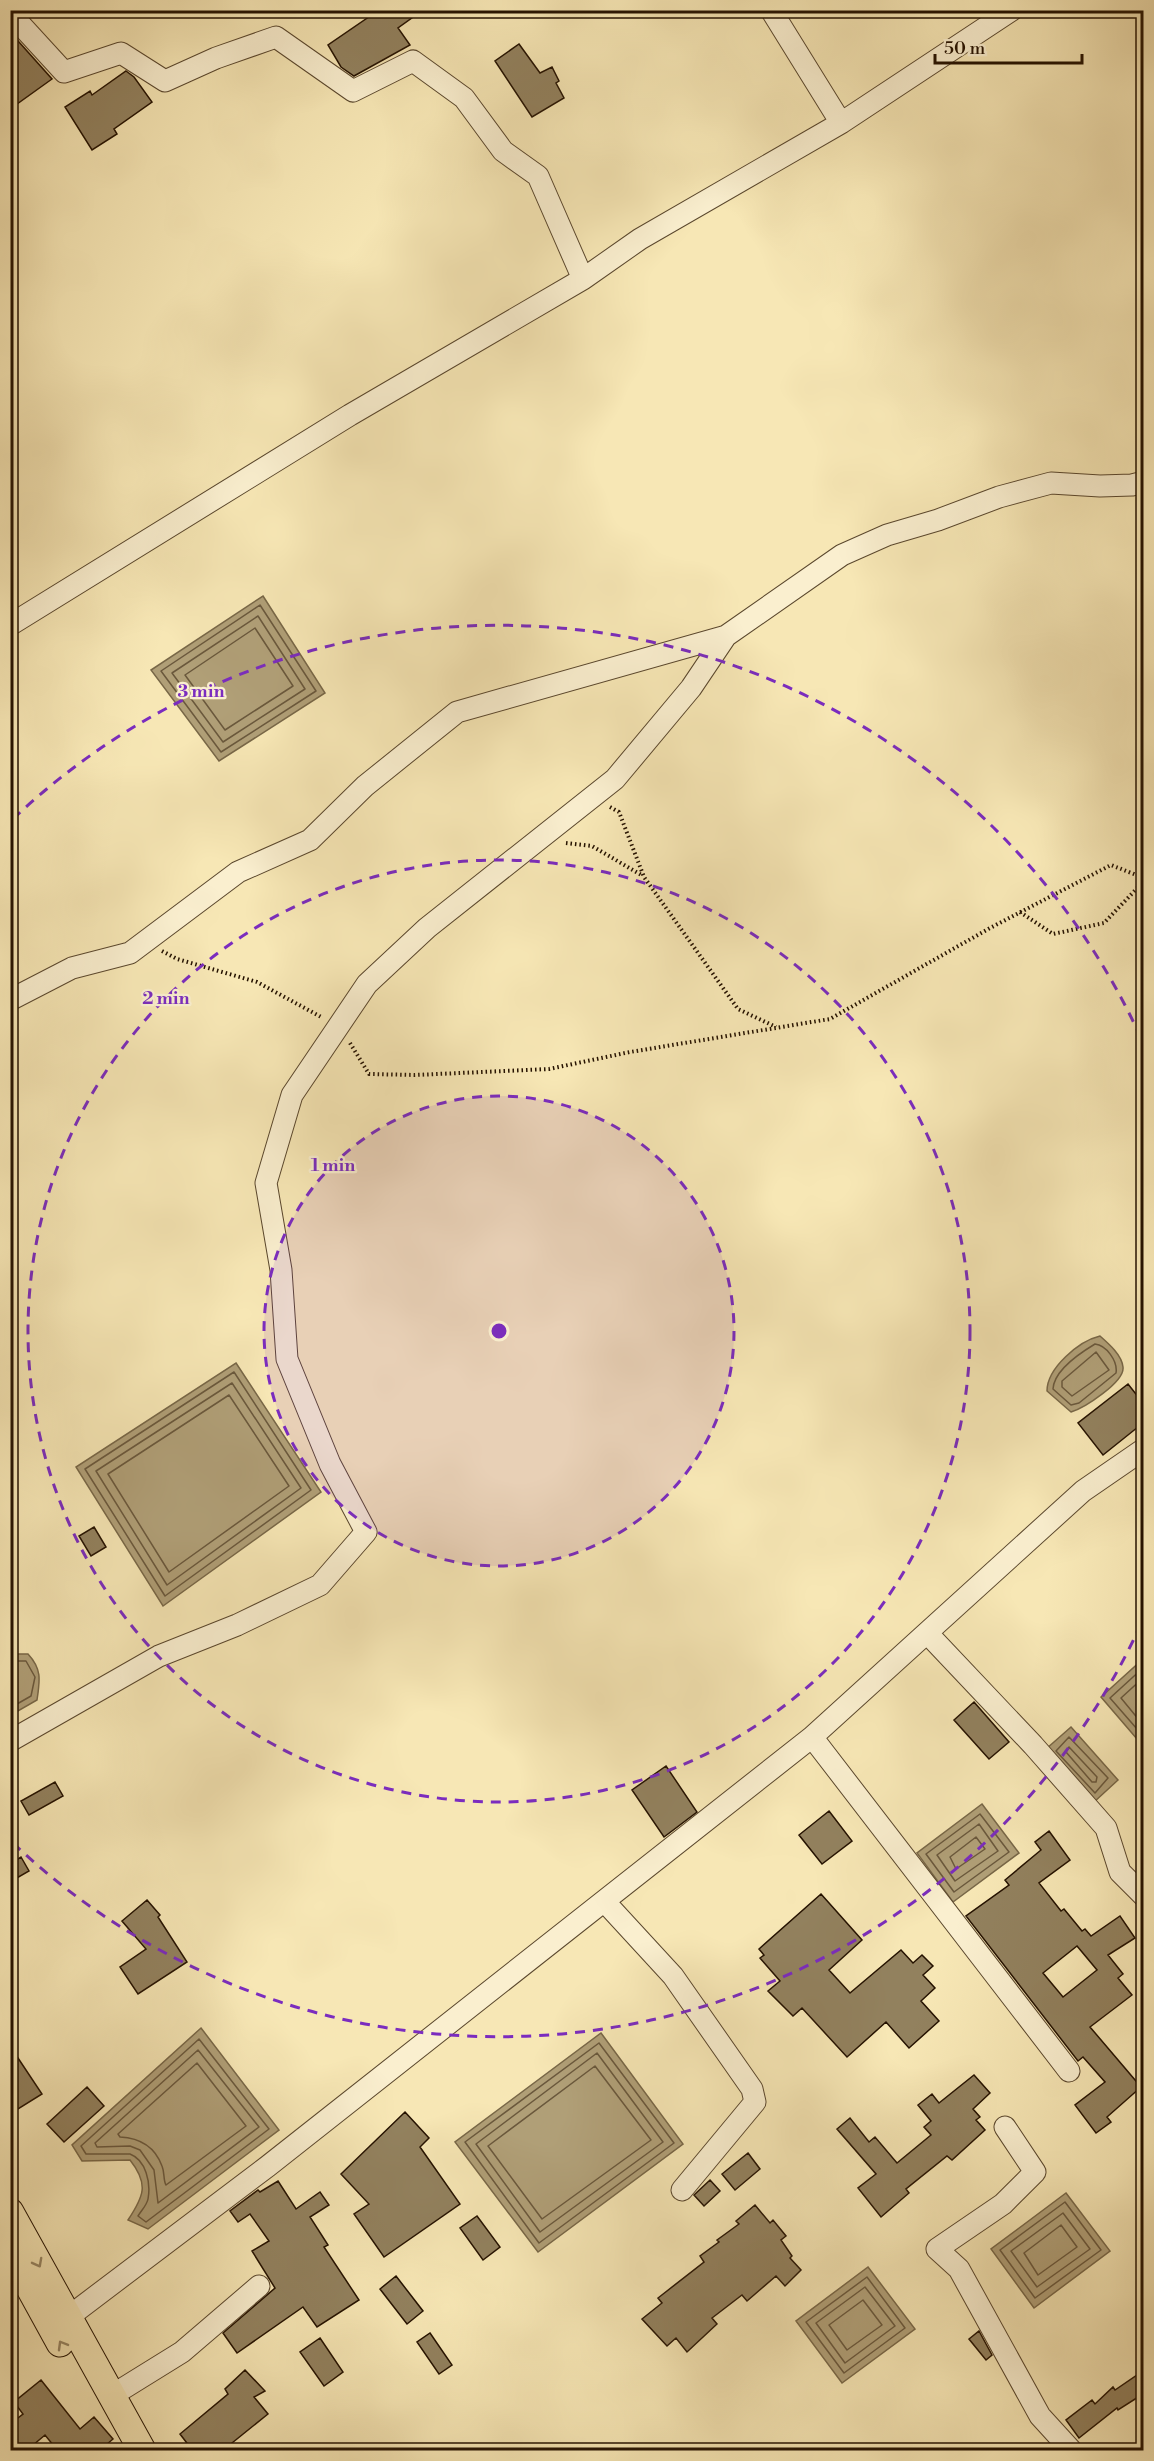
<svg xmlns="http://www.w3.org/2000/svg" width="1154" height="2461" viewBox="0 0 1154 2461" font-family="'Libre Bodoni',serif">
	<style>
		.water { fill: #b09f77; stroke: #786747; stroke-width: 1.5 }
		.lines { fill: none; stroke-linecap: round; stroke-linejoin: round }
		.shore { stroke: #6a583c; stroke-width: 1.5 }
		.building { fill: #92815e; stroke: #251200; stroke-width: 1.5; fill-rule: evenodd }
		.minor-casing { stroke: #5a472d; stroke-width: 23 }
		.major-casing { stroke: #251200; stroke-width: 29 }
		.path { stroke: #251200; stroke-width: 4; stroke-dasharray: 1.5 3; stroke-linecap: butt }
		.minor { stroke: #faefcf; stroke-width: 21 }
		.major { stroke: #f7e7b5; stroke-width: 27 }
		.oneway { stroke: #988764 }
		.ring { fill: none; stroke: #7b2cbf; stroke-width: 3; stroke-dasharray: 10 8 }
		.centre { fill: #7b2cbf; stroke: #faefcf; stroke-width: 3 }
		.ring-label { font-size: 18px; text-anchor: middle; font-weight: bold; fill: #7b2cbf; stroke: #faefcf; stroke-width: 4.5; stroke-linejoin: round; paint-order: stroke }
	</style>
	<rect width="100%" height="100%" fill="#f7e7b5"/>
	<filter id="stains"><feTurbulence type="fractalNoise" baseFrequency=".00333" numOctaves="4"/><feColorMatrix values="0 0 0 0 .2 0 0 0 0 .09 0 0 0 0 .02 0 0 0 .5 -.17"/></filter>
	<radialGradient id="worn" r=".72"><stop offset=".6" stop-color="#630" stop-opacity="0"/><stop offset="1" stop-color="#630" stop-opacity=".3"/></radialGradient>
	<path class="water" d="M263,596l62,97 -106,68 -68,-91z
		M1100,1336c8,7 22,19 23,31 2,15 -39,41 -52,45l-24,-21c0,-23 32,-50 53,-55z
		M236,1363l85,129 -158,114 -87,-139z
		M16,1654h12c14,15 12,26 9,46l-26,15v-59z
		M1143,1659v87l-42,-49z
		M1071,1727l47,53 -25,23 -47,-54z
		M982,1804l37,49 -66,49 -36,-49z
		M201,2028l78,102 -131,99 -20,-9c16,-24 21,-36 2,-60l-48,1 -10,-16z
		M601,2033l82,111 -145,108 -83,-110z
		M1066,2193l44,58 -76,57 -43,-59z
		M868,2267l47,62 -73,54 -46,-62z"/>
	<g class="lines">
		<path class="shore" d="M260,605l56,86 -95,61 -60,-81z
			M258,616l47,73 -82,53 -51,-69z
			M255,628l38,58 -68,44 -40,-55z
			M1095,1344c11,1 23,17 21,29l-37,30 -8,2 -18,-16c1,-19 27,-36 42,-45z
			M1096,1352l13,18 -37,26 -10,-9v-6z
			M234,1372l77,118 -146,106 -80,-127z
			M232,1383l69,105 -134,97 -71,-114z
			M229,1395l60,91 -120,86 -61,-98z
			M10,1661h16l9,16 -4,19 -21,12
			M1144,1667l-34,31 34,39
			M1144,1677l-23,21 23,28
			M1069,1737l39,41 -13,15 -39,-42z
			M1069,1747l28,30 -1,5h-4l-26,-30z
			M980,1814l29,38 -55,40 -28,-38z
			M979,1824l19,27 -43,30 -18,-26z
			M976,1837l9,12 -29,20 -6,-12z
			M199,2039l70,90 -123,93 -8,-6c3,-5 9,-11 10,-17 3,-16 -2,-39 -18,-45h-44l-5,-8z
			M599,2043l75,100 -135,100 -74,-101z
			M198,2050l61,77 -101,76 -4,-33 -14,-20 -10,-4 -33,1 -2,-4z
			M597,2053l66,89 -123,90 -64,-88z
			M197,2063l49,63 -80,59c-3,-5 -1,-12 -4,-19 -7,-19 -22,-28 -42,-29l-2,-3z
			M595,2066l56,74 -109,79 -54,-73z
			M1065,2202l36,48 -66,48 -35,-48z
			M1063,2213l27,36 -53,38 -26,-36z
			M1061,2225l16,22 -39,28 -14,-22z
			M867,2277l38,51 -61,45 -38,-51z
			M865,2287l30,39 -50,37 -29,-40z
			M863,2300l19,25 -35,25 -18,-25z"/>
	</g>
	<path class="building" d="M379,10h44l-25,18 12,17 -56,31 -13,-9 -13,-22z
		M10,32l42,47 -42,30z
		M519,44l21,29 12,-6 7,14 -3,2 8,15 -32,19 -37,-56z
		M126,71l8,6 18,25 -38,27 3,5 -25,16 -27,-43 25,-16 2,4z
		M1128,1384l15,19v20l-40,32 -25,-32z
		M94,1527l12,20 -15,9 -12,-20z
		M974,1702l35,40 -20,17 -35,-39z
		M666,1766l31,46 -33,25 -32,-47z
		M55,1782l8,14 -34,19 -8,-14z
		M829,1811l23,30 -30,23 -23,-29z
		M1049,1831l21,29 -31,23 22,28 3,-2 18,22 3,-2 6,7 29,-20 15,22 -27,17 15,19 -5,4 14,17 -42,32 51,60 -34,30 4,5 -15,11 -21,-28 30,-23 -22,-25 -5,4 -112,-145 43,-31 -4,-5 36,-30 -6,-8zM1077,1946l20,24 -34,27 -20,-24z
		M21,1857l8,14 -19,11v-18z
		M821,1894l41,46 -33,30 21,23 51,-43 12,13 9,-8 11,11 -10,9 12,13 -14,13 18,20 -30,27 -23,-26 -39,35 -45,-49 -9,8 -25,-25 12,-10 -20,-23 4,-3 -5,-6z
		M147,1900l13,15 -2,2 29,45 -49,32 -18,-27 26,-18 -24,-28z
		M10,2046l32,48 -32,20z
		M974,2075l16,18 -17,16 7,8 -4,3 9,10 -33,30 -5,-4 -41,33 3,4 -28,24 -23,-29 18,-14 -39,-45 13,-11 19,24 6,-5 22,26 34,-28 -7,-8 7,-6 -13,-16 14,-11 7,9z
		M87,2087l17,19 -40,36 -17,-18z
		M405,2112l24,26 -9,9 40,57 -76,53 -30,-43 15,-10 -28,-30z
		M748,2153l12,16 -25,21 -13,-16z
		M710,2180l10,11 -16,15 -10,-11z
		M278,2181l18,28 24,-17 9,13 -19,12 18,28 -4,2 35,53 -42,27 -14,-20 -66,46 -14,-20 52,-45 -23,-37 17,-10 -19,-27 -12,8 -8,-11 28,-21 2,2z
		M755,2205l15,18 3,-3 13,16 -5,4 11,16 -2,2 11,12 -16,16 -9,-10 -29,25 -5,-6 -30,23 5,6 -30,28 -11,-14 -9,8 -25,-27 20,-16 -4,-5 46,-36 -4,-6 19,-14 -2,-2 22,-16 -3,-3z
		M477,2216l23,31 -17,13 -23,-32z
		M396,2276l27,35 -16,13 -27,-35z
		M979,2331l13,24 -6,5 -17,-21z
		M430,2333l22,32 -13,9 -22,-32z
		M320,2338l23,34 -19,14 -24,-34z
		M245,2370l20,21 -11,6 14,17 -46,37h-29l-13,-17 48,-40 -3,-5z
		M1143,2371v23l-25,16 -1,-2 -38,30 -13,-18 26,-20 3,4 18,-17 2,3z
		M41,2380l39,49 14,-12 19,22 -14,12h-41l-13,-16 -19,16h-16v-27l13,-10 -9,-12z"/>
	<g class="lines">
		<g class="minor-casing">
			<path id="minor" d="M11,10l9,14 44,48 57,-19 44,28 51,-23 60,-21 77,54 60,-30 51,37 39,53 35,25 45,103
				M841,123l171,-113
				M10,625l340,-210 233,-136 57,-40 201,-116 -70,-113
				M10,1000l62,-32 58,-15 108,-81 72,-32 55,-54 92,-74 269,-76
				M928,1634l105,111 73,83 14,44 24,24
				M812,1737l257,334
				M10,1741l149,-85 78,-31 83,-40 46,-53 -36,-68 -43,-105 -6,-89 -15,-87 26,-88 75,-111 60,-56 188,-149 76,-91 35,-52 116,-81 45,-20 51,-15 61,-23 52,-14 49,3 32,-1 12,-3
				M604,1901l69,75 79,113 3,13 -73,88
				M1005,2127l30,45 -32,32 -66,45 22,20 81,147 31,34
				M67,2318l201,-152 544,-429 271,-246 61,-42
				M111,2396l71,-44 77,-66"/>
		</g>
		<g class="major-casing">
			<path id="major" d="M10,2212l132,238
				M10,2252l50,91"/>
		</g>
		<path class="path" d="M610,807l9,5 25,65 94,132 38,18
			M566,843l26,3 51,30
			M1020,912l33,22 51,-11 40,-42
			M162,951l15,8 80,23 66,36
			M350,1043l19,31 46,1 134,-6 81,-17 200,-33 160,-91 121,-63 33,13"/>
		<use href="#minor" class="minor"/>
		<use href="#major" class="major"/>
	</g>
	<defs><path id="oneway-chevron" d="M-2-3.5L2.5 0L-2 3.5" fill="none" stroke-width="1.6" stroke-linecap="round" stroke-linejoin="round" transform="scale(1.5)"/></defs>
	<g class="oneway">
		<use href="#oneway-chevron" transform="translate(38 2263) rotate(62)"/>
		<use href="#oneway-chevron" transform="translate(62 2345) rotate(-120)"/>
	</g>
	<circle cx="499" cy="1331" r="235" fill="#7b2cbf" fill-opacity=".12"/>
	<g class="ring">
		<circle cx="499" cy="1331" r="235"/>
		<circle cx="499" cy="1331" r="471"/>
		<path d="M1141 1624A706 706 0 0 1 13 1843M13 819A706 706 0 0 1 1141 1038"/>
	</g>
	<circle cx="499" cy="1331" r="9" class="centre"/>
	<g class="ring-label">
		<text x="201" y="697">3 min</text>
		<text x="166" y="1004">2 min</text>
		<text x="333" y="1171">1 min</text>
	</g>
	<rect width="1154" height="2461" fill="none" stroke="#f7e7b5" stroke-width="36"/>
	<rect x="12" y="12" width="1130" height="2437" fill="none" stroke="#251200" stroke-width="3"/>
	<rect x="18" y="18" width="1118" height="2425" fill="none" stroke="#251200" stroke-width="1.5"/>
	<path d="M935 54v9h147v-9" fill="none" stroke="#251200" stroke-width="3"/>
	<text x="944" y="54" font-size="18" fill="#251200" stroke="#faefcf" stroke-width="4.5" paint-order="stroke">50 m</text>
	<rect width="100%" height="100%" filter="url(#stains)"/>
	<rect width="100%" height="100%" fill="url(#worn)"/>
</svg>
